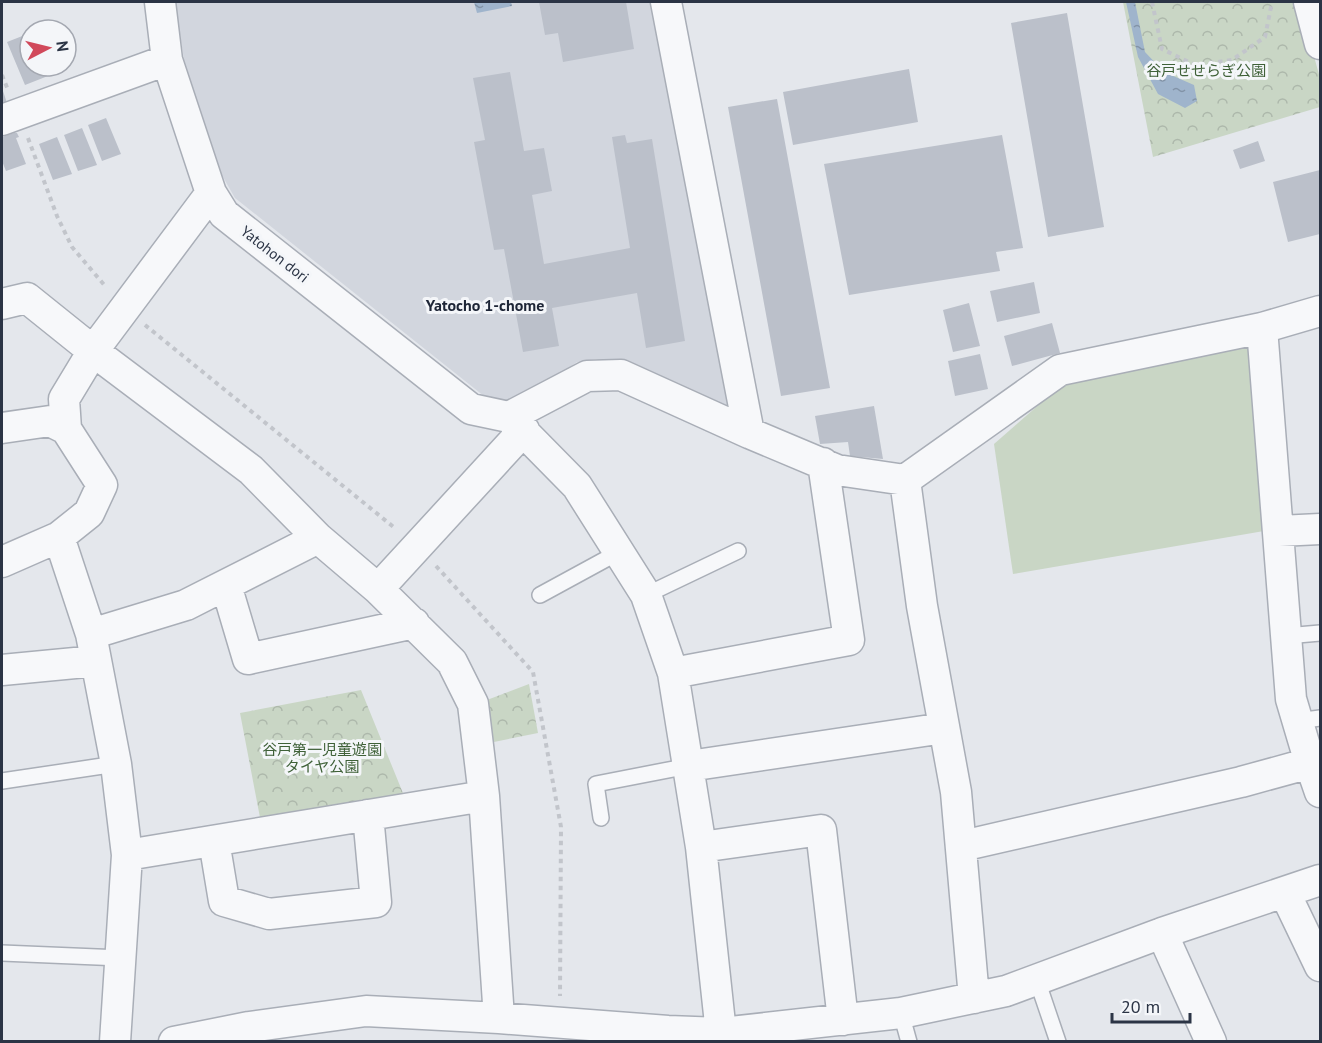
<svg xmlns="http://www.w3.org/2000/svg" width="1322" height="1043" viewBox="0 0 1322 1043" font-family="'PT Sans','Noto Sans JP',sans-serif">
	<style>
		.built { fill: #d2d6de }
		.green { fill: #c9d6c5 }
		.park { fill: url(#park-crowns) }
		.water { fill: url(#water-ripples) }
		.building { fill: #bbc0ca }
		.lines { fill: none; stroke-linecap: round; stroke-linejoin: round }
		.service-casing { stroke: #a9aeb7; stroke-width: 18 }
		.minor-casing { stroke: #a9aeb7; stroke-width: 33 }
		.path { stroke: #c2c5cb; stroke-width: 4; stroke-dasharray: 4.5 4.5; stroke-linecap: butt }
		.service { stroke: #f7f8fa; stroke-width: 15 }
		.minor { stroke: #f7f8fa; stroke-width: 30 }
		.labels { text-anchor: middle; dominant-baseline: central; stroke-width: 6; stroke-linejoin: round; paint-order: stroke }
		.park-label { font-size: 15px; fill: #3f6138; stroke: #f4f6f9 }
		.street-label { font-size: 15px; fill: #2b3445; stroke: #f4f6f9 }
		.neighbourhood-label { font-size: 16px; font-weight: bold; fill: #1d2536; stroke: #f4f6f9 }
	</style>
	<defs>
		<pattern id="park-crowns" width="20" height="18" patternUnits="userSpaceOnUse" patternTransform="scale(1.5)"><rect width="20" height="18" fill="#c9d6c5"/><path d="M2 6a3 3 0 1 1 6 0M12 15a3 3 0 1 1 6 0" fill="none" stroke="#adb8ab"/></pattern>
		<pattern id="water-ripples" width="26" height="14" patternUnits="userSpaceOnUse" patternTransform="scale(1.5)"><rect width="26" height="14" fill="#9fb4cc"/><path d="M2 4q2-2 4 0t4 0M15 11q2-2 4 0t4 0" fill="none" stroke="#8293a7"/></pattern>
	</defs>
	<rect width="100%" height="100%" fill="#e4e7ec"/>
	<path class="built" d="M175,2h482l75,408 -136,-51 -19,3 -56,38h-32l-254,-202 -16,-28 -35,-110z"/>
	<path class="green" d="M1249,341l15,190 -251,43 -19,-130 73,-64z"/>
	<path class="park" d="M1123,2h176l21,76v29l-167,50z
		M529,684l9,49 -54,11 -5,-41z
		M361,690l46,113 -145,25 -22,-115z"/>
	<path class="water" d="M474,2h37l1,4 -35,7z
		M1126,2h9l10,50 19,20 30,13 3,16 -12,7 -27,-14 -20,-37z"/>
	<path class="building" d="M539,2h87l8,47 -71,13 -5,-29 -13,2z
		M1067,13l37,214 -56,10 -37,-214z
		M30,33v33h20l3,8 -28,11 -18,-43z
		M909,69l9,53 -125,23 -10,-53z
		M510,72l14,79 20,-3 8,43 -20,4 12,69 86,-16 -18,-111 13,-2 2,8 25,-4 33,202 -39,7 -9,-55 -85,15 7,38 -36,6 -19,-103 -10,1 -20,-108 11,-2 -12,-62z
		M2,88l5,15 -5,2z
		M777,99l53,289 -49,8 -53,-289z
		M106,118l15,36 -19,7 -14,-36z
		M82,128l15,37 -19,6 -14,-36z
		M14,133h3l2,4 -3,1 10,26 -20,7 -4,-10v-24z
		M1002,135l21,113 -27,4 4,19 -151,24 -25,-131z
		M57,137l15,37 -19,6 -14,-36z
		M1258,141l7,20 -25,8 -7,-19z
		M1320,170v64l-32,8 -15,-60z
		M1034,282l6,31 -43,9 -7,-31z
		M969,303l11,43 -27,6 -10,-42z
		M1052,323l8,30 -48,13 -8,-30z
		M980,354l8,35 -33,7 -7,-35z
		M874,406l9,53 -33,-3 -2,-14 -28,2 -5,-28z"/>
	<g class="lines">
		<g class="service-casing">
			<path id="service" d="M540,595l79,-43
				M646,595l92,-44
				M1286,636l34,-3
				M1297,721l23,-3
				M2,781l114,-17
				M601,818l-5,-34 93,-18
				M2,953l119,5
				M1037,980l21,62
				M901,1013l8,29"/>
		</g>
		<g class="minor-casing">
			<path id="minor" d="M160,2l7,58 44,133 13,21 247,195 38,8 68,69 69,109 27,78 28,174 20,186
				M666,2l83,431
				M1309,2l11,42
				M2,120l165,-60
				M2,304l25,-6 66,53 158,119 67,68 60,51 74,73 21,42 11,92 15,222
				M1262,328l29,371 19,64 10,29
				M509,417l78,-41 34,-1 128,58 88,37 68,10 155,-110 202,-42 58,-17
				M2,428l48,-7 16,8
				M905,480l17,126 34,186 18,206
				M1279,531l41,-2
				M59,537l32,97 25,130 11,91 -12,187
				M2,562l57,-25 30,-24 13,-28 -36,-56 -2,-30 29,-48 118,-158
				M226,585l22,74 166,-36
				M378,589l146,-159
				M91,634l95,-29 132,-67
				M2,670l94,-9
				M673,673l176,-33 -26,-177
				M689,766l255,-38
				M214,841l10,60 45,13 107,-12 -8,-87
				M962,846l279,-64 69,-19
				M701,847l120,-17 22,190
				M127,855l357,-59
				M1285,893l35,73
				M1162,933l49,109
				M174,1042l75,-15 117,-16 133,7 169,13 53,2 180,-20 105,-22 156,-58 158,-53"/>
		</g>
		<path class="path" d="M1152,2l10,47 33,16 37,-5 33,-23 7,-35
			M2,75l6,15
			M28,138l29,78 15,31 34,40
			M145,325l251,204
			M436,566l97,106 28,155 -1,169"/>
		<use href="#service" class="service"/>
		<use href="#minor" class="minor"/>
	</g>
	<g class="labels">
		<g class="park-label">
			<text x="1206" y="70">谷戸せせらぎ公園</text>
			<text x="322" y="749">谷戸第一児童遊園<tspan x="322" dy="17">タイヤ公園</tspan></text>
		</g>
		<g class="street-label">
			<text transform="translate(275 254) rotate(38)">Yatohon dori</text>
		</g>
		<g class="neighbourhood-label">
			<text x="485" y="305">Yatocho 1-chome</text>
		</g>
	</g>
	<rect width="1322" height="1043" fill="none" stroke="#2b3445" stroke-width="6"/>
	<g transform="translate(48 48) rotate(83)"><circle r="28" fill="#f4f6f9" stroke="#a4a8b1" stroke-width="1.5"/>
	<path d="M0-4.5L10 22L0 15L-10 22Z" fill="#d1495b"/>
	<text y="-9" font-size="16" font-weight="bold" text-anchor="middle" fill="#2b3445">N</text>
	</g>
	<path d="M1112 1013v9h78v-9" fill="none" stroke="#2b3445" stroke-width="3"/>
	<text x="1121" y="1013" font-size="18" fill="#2b3445" stroke="#f4f6f9" stroke-width="4.5" paint-order="stroke">20 m</text>
</svg>
